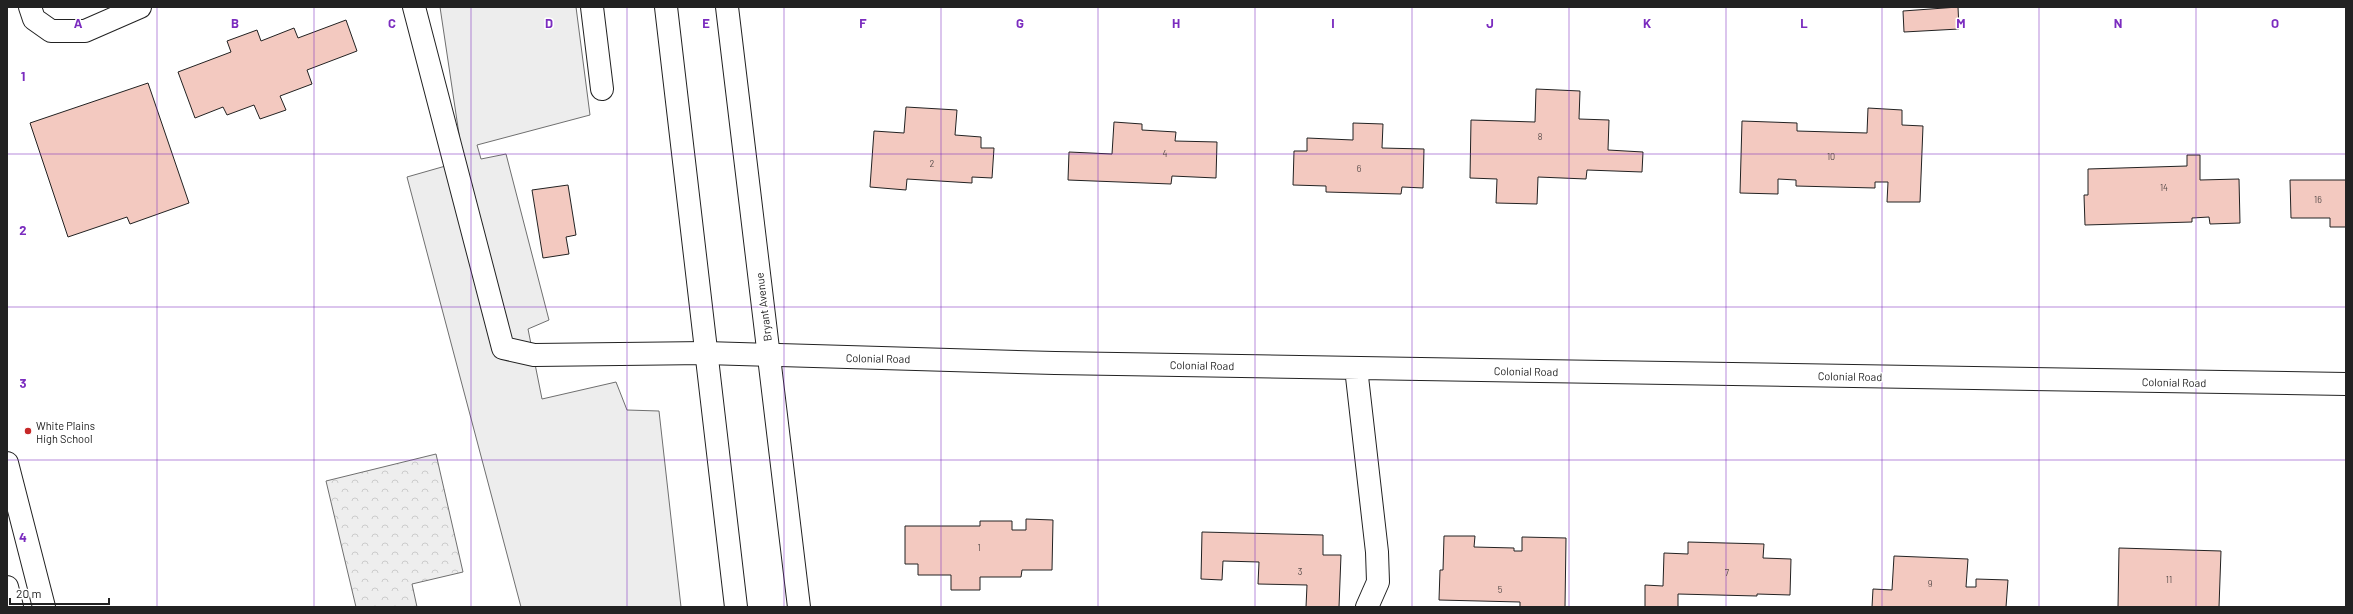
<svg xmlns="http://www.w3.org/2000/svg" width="2353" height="614" viewBox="0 0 2353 614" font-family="Barlow,sans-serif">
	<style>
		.forest { fill: url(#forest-crowns); stroke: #6f6f6f }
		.parking { fill: #ededed; stroke: #6f6f6f }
		.building { fill: #f3c9c0; stroke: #222 }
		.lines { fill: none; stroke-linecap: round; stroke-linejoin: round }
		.minor-casing { stroke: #222; stroke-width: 24 }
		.major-casing { stroke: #222; stroke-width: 24 }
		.minor { stroke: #fff; stroke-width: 22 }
		.major { stroke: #fff; stroke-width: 22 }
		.grid { fill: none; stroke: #7b2cbf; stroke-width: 1; stroke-opacity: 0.55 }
		.poi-dot { fill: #c62828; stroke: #fff; stroke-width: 1.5 }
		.labels { text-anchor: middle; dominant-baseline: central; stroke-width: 3; stroke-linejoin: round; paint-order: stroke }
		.number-label { font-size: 9px; fill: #564c4a }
		.street-label { font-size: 11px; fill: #222; stroke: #fff }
		.poi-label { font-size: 11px; fill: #222; stroke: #fff; text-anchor: start }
		.grid-label { font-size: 13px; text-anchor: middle; font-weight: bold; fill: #7b2cbf; stroke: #fff; stroke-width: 3; stroke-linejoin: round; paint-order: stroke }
	</style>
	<defs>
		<pattern id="forest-crowns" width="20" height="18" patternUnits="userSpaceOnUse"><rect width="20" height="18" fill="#eee"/><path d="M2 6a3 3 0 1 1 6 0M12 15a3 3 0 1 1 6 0" fill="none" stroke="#ccc"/></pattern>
	</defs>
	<rect width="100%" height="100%" fill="#fff"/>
	<path class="forest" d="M436,454l27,118 -51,12 5,23h-61l-30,-126z"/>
	<path class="parking" d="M440,7h136l14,108 -113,30 4,14 25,-5 43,166 -21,9 14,70 74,-17 11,28 32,1 22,196h-160l-114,-430 56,-16z"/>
	<path class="building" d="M1958,7l1,22 -55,3 -1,-21z
		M346,20l11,31 -50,19 5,14 -32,12 6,14 -26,9 -6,-14 -27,10 -4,-8 -28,11 -17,-46 53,-20 -4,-11 30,-11 4,11 33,-13 4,10z
		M148,83l41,120 -59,21 -3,-7 -59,20 -38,-114z
		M1536,89l44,2 -1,28 30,1 -1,30 35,2 -1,20 -55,-2 -1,9 -48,-2 -1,27 -41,-1 1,-24 -27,-1 1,-58 64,2z
		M906,107l51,3 -2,25 26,2v11h13l-2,30 -20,-1v6l-65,-4 -1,11 -36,-3 4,-56 30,2z
		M1868,108l34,2v15l21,1 -3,76h-33l1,-20h-13v6l-79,-2v-6l-18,-1v15l-38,-1 2,-72 55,2v8l70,2z
		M1114,122l28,2v6l34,2 -1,9 42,1 -1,36 -44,-2 -1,8 -103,-4 1,-28 43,2z
		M1353,123l30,1 -1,24 42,1 -1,39 -21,-1 -1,7 -75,-2v-6l-33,-1 1,-34h13v-13l46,2z
		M2187,155h13v25l39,-1 1,44 -30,1 -1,-7 -17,1v4l-107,3 -1,-30h4v-26l99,-3z
		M2290,180h56v47h-16v-9h-39z
		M568,185l8,50 -10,2 3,17 -26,4 -11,-68z
		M1026,519l27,1 -1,50h-30l-1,7h-41v13h-29v-15h-33v-11h-13v-38h75v-5h32v9h14z
		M1202,532l121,3v20h18l-2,52h-33l1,-22 -49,-1 1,-22 -36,-1 -1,19 -21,-1z
		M1444,536h31l-1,11 40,1v3h8v-14l44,1 -1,69h-45v-5l-81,-2 1,-30h3z
		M1688,542l76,2 -1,14 28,1 -1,36 -33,-1v2l-79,-2v13h-33v-22l18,1 1,-33 24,1z
		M2119,548l102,3 -2,56h-101z
		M1894,556l74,3 -2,28h10v-8l32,1 -2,27h-134l1,-18 19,1z"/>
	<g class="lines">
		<g class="minor-casing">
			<path id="minor" d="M30,7l4,12 17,12h34l55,-24
				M414,7l89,341 31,7 172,-2 349,10 1291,21
				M592,7l10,82
				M1356,368l21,184 1,30 -11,25
				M7,463l37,144
				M7,587l5,20"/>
		</g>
		<g class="major-casing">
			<path id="major" d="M666,7l70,600
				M727,7l72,600"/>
		</g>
		<use href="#minor" class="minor"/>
		<use href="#major" class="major"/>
	</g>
	<path class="grid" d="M157,7v600M314,7v600M471,7v600M627,7v600M784,7v600M941,7v600M1098,7v600M1255,7v600M1412,7v600M1569,7v600M1726,7v600M1882,7v600M2039,7v600M2196,7v600M7,154h2339M7,307h2339M7,460h2339"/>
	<circle class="poi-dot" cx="28" cy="431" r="4"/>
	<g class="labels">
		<g class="number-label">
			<text x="1540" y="136">8</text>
			<text x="1165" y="153">4</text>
			<text x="1831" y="156">10</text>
			<text x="932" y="163">2</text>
			<text x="1359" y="168">6</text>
			<text x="2164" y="187">14</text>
			<text x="2318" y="199">16</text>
			<text x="979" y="547">1</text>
			<text x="1300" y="571">3</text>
			<text x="1727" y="572">7</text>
			<text x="2169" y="579">11</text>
			<text x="1930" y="583">9</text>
			<text x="1500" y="589">5</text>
		</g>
		<g class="street-label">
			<text transform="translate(763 307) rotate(-97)">Bryant Avenue</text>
			<text transform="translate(878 358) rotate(1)">Colonial Road</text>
			<text transform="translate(1202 365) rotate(1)">Colonial Road</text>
			<text transform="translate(1526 371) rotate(1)">Colonial Road</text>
			<text transform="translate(1850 376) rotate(1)">Colonial Road</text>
			<text transform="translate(2174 382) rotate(1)">Colonial Road</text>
		</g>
		<g class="poi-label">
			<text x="36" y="425">White Plains<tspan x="36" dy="13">High School</tspan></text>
		</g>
	</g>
	<g class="grid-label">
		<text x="78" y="28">A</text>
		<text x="235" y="28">B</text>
		<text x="392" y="28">C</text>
		<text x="549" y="28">D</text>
		<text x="706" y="28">E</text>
		<text x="863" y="28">F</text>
		<text x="1020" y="28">G</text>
		<text x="1176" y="28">H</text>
		<text x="1333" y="28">I</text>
		<text x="1490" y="28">J</text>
		<text x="1647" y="28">K</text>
		<text x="1804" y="28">L</text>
		<text x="1961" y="28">M</text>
		<text x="2118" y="28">N</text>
		<text x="2275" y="28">O</text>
		<text x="23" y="81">1</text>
		<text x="23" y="235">2</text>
		<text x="23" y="388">3</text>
		<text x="23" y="542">4</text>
	</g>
	<rect width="2353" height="614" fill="none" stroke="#222222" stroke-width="16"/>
	<path d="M10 598v6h99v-6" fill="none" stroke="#222222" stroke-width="2"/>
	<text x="16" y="598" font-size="12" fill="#222222" stroke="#ffffff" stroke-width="3" paint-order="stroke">20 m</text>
</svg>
